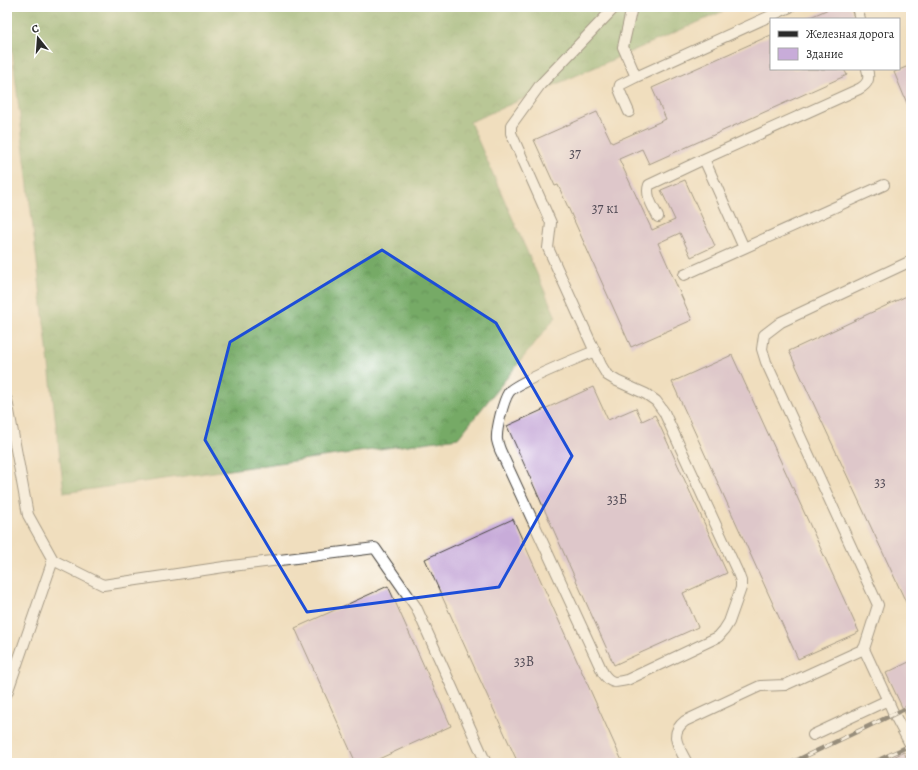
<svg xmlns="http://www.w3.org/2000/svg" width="918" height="770" viewBox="0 0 918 770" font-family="Alegreya,serif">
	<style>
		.forest { fill: url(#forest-crowns); stroke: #506a48 }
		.building { fill: #c8acd9 }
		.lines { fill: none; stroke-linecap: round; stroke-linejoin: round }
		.lane-casing { stroke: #494641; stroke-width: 12 }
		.lane { stroke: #fff; stroke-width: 10 }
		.rail-casing { stroke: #2b2b2b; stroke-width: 4.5 }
		.rail { stroke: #fff; stroke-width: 3; stroke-dasharray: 9; stroke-linecap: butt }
		.marked { fill: none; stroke: #1d4ed8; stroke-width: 3; stroke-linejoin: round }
		.labels { text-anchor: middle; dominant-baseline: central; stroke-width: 3.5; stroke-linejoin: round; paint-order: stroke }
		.number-label { font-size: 14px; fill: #524b56 }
	</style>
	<defs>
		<pattern id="forest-crowns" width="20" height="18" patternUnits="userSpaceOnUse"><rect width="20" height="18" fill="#76aa66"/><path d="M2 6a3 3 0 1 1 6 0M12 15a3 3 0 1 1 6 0" fill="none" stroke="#618b54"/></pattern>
	</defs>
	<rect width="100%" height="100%" fill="#fff"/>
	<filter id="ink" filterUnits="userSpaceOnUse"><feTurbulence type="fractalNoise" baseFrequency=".025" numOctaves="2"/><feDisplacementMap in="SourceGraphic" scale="8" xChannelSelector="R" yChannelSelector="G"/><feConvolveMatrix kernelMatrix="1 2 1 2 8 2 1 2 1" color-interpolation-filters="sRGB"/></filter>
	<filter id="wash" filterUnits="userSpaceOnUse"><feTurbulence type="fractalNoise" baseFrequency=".012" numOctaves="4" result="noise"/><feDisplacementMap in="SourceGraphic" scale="16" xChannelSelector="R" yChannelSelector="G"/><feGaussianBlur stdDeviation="0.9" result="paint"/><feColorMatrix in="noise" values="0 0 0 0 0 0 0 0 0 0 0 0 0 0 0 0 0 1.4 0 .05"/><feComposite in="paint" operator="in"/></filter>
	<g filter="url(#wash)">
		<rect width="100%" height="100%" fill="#f0debe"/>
		<path class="forest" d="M7,7h726l-263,115 86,195 -98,121 -394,55z"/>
		<g id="blocks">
			<path class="building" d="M833,7h17l5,12h-49z
				M771,35v34h73l3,6 -198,89 -7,-15 -23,10 33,71 23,-10 -14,-30 24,-10 30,66 -24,11 -11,-24 -22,10 34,77 -61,27 -73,-162 -3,1 -21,-46 63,-28 15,31 54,-24 -14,-31z
				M911,65v48l-17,-41z
				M911,294v319l-122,-262z
				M732,355l127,277 -61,27 -126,-277z
				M593,387l15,33 28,-12 6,13 13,-6 72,158 -44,20 15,34 -84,38 -107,-239z
				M513,519l110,244h-105l-93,-204z
				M388,586l63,140 -81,37h-14l-61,-135z
				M911,661v60l-2,1 -23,-49z
				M904,752l5,11h-28z"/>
		</g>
	</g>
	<g filter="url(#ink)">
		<use href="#blocks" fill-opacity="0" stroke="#494641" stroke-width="1"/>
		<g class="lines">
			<g class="lane-casing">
				<path id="lane" d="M632,7l-9,40 13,30 154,-70
					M857,7l3,12
					M867,69c3,10 1,15 -8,20l-155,70 40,89 140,-63
					M629,112l-8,-18 -2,-5 1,-4 16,-8
					M658,217c-4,-9 -13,-21 -9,-32l55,-26
					M911,261l-130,61 -17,13 -2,14 4,13 112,243 -14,44 30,65 17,32
					M684,275l60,-27
					M595,351c-15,6 -79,32 -86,41 -6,9 -13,38 -12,48 1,4 2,8 4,12l102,221c8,11 11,10 24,7l91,-43 6,-7 5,-8 12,-34v-7l-3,-8 -74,-161 -8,-11 -10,-7 -29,-13 -10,-6 -6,-10 -53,-117 3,-25 -40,-90v-8l29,-40 75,-78
					M7,400l21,115 25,45 50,25 121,-18 151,-19 41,59 70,156
					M7,693l46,-133
					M813,735l75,-35
					M687,763c-8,-16 -19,-29 -2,-42l75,-35 25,-1 79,-36"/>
			</g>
			<use href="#lane" class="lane"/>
			<g class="rail-casing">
				<path id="rail" d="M791,763l120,-57
					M872,763l39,-18"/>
			</g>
			<use href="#rail" class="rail"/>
		</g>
	</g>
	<path d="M0 0H918V770H0ZM382,250l114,73 76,133 -73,131 -192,25 -102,-172 25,-98z" fill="#f0debe" fill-opacity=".55" fill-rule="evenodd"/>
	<path class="marked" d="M382,250l114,73 76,133 -73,131 -192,25 -102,-172 25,-98z"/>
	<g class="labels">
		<g class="number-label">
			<text x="575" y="153">37</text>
			<text x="605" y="208">37 к1</text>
			<text x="880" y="482">33</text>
			<text x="617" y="499">33Б</text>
			<text x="524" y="661">33В</text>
		</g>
	</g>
	<rect width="918" height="770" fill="none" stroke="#fff" stroke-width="24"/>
	<rect x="770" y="18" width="130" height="52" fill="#ffffff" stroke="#aaaaaa"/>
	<rect x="778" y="31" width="20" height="6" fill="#2b2b2b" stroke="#aaaaaa"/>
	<text x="806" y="38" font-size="12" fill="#2b2b2b">Железная дорога</text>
	<rect x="778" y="48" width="20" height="12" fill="#c8acd9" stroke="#aaaaaa"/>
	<text x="806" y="58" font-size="12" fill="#2b2b2b">Здание</text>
	<g transform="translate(38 38) rotate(343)" stroke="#ffffff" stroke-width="3" paint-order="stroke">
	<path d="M0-3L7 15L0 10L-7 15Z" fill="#2b2b2b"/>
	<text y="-6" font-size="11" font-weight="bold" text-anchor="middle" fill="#2b2b2b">С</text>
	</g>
</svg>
